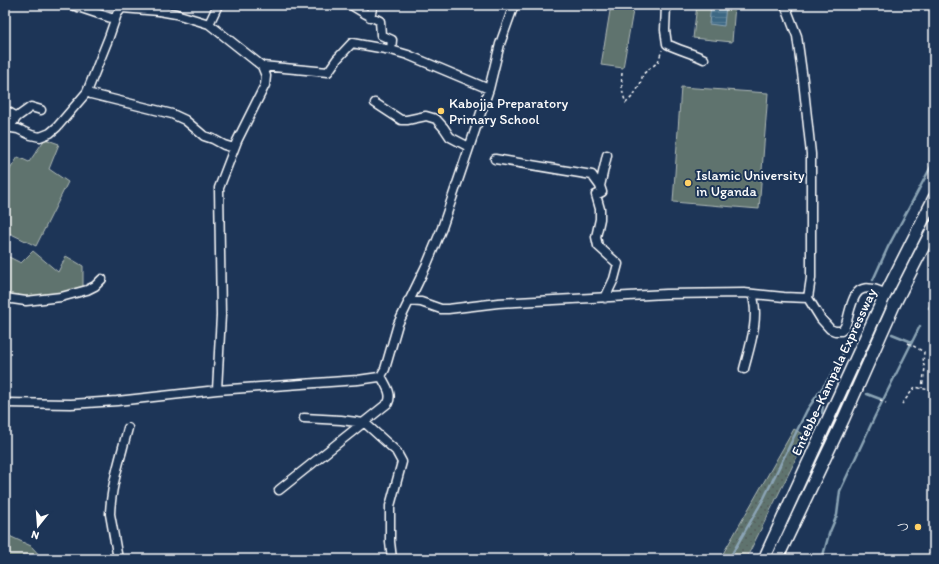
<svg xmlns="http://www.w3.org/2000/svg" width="939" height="564" viewBox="0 0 939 564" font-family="Itim,'Klee One',sans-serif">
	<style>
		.grass { fill: url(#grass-dots); stroke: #afb9b6 }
		.park { fill: #5f736e; stroke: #afb9b6 }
		.water { fill: url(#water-rules); stroke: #8ba4b5 }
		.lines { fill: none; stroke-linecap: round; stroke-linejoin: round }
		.stream { stroke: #8ba4b5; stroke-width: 2.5 }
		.minor-casing { stroke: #fff; stroke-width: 11 }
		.highway-casing { stroke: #fff; stroke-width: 14 }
		.path { stroke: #fff; stroke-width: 1.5; stroke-dasharray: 3 3; stroke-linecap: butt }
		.minor { stroke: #1d3557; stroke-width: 8 }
		.highway { stroke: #1d3557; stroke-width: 11 }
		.poi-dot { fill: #ffd166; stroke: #1d3557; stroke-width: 1.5 }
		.labels { text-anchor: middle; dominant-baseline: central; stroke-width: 4; stroke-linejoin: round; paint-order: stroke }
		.poi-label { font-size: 14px; fill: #fff; stroke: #1d3557; text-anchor: start }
		.street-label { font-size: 14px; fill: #fff; stroke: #1d3557 }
	</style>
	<defs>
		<pattern id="grass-dots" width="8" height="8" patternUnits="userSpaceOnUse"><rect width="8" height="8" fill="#5f736e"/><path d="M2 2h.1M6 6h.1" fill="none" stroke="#545c5a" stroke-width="1.8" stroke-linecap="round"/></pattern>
		<pattern id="water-rules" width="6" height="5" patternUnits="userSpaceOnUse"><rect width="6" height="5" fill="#3d6884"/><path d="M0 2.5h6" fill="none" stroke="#5a7f96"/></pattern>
	</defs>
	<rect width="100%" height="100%" fill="#1d3557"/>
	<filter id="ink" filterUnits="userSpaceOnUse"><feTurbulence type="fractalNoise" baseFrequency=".025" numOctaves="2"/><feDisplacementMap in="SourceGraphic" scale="8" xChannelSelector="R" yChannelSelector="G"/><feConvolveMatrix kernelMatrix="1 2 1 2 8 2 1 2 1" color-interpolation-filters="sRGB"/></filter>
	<g filter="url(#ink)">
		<path class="grass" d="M794,429l13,8 -61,122h-26z"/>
		<path class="park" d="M611,5h23l-11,63 -22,-3z
			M697,5h38l-3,37 -39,-4z
			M681,87l87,6 -9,116 -86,-7z
			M45,139l14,5 -10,25 19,13 -32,64 -31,-15v-54l13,-20 11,5z
			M33,251l25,21 8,-16 17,10v23l-42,8 -36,-1v-26l2,-4 -2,-2v-9l16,8z
			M5,534l26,12 12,13h-38z"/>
		<path class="water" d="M711,5h15l-2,21 -15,-2z"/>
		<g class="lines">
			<path class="stream" d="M873,280l15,-33 46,-86
				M929,308l5,-10
				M892,334l20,8
				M867,394l16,6
				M822,413l3,-27
				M729,559l35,-61 43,-88 29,-42 35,-75
				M822,559l7,-25 8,-19 3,-24 35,-75 45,-90"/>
			<g class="minor-casing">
				<path id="minor" d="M72,5l42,14
					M351,5l15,9 14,7 1,14 11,5 -1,10 17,5 81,34
					M666,5l-1,25 2,14c12,6 25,9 37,15
					M785,5l12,31 6,44 8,74v124l-3,20 13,21 9,10 5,2h6c5,-3 5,-8 7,-14 6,-25 11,-37 38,-23
					M370,17l3,-12
					M209,24l9,-19
					M262,66l66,6 9,-13 15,-16 39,7
					M87,92l4,2 81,20 13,6 19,16 9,3 11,6 10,3
					M375,103l26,17h6l19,-4 10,3 8,9 6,9 19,10
					M5,110l12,7
					M5,127l13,2 13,6 9,2 10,-4 7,-6 30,-35 22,-55 8,-23 5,-6 37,3 17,3 33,10 53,42 4,10 -1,9 -28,56 -18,47 2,127 -4,75
					M9,127l8,-10 14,-10 10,3
					M495,159l97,16 8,11
					M5,298l21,3 35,-4 26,-7 8,-4 7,-7
					M605,298l9,-19 4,-15 -20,-18 -2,-9 4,-18v-10l-4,-14 6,-3 -2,-6 7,-31
					M408,301l13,1 20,7h7l50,-6 168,-9 78,-1 40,4 24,1
					M744,369c6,-23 16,-52 8,-75
					M5,403l66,1 46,-3 100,-11 141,-10 21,-3 2,-1 4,-7 13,-45 29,-60 15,-36 47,-139 11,-45 14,-39
					M304,418l37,2 23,3
					M365,423l31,28 6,11 -12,44v36l2,17
					M279,490l109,-87c5,-9 -3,-19 -7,-27
					M118,559l-8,-45c1,-29 11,-58 18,-86"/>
			</g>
			<g class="highway-casing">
				<path id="highway" d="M764,559l120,-262 50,-99
					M777,559l66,-139 52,-117 39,-77"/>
			</g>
			<path class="path" d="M622,73c-1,11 0,20 4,30l7,-7 7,-11 3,-11 15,-12 4,-12
				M908,343l16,9 -1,11 2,5 -3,20
				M880,400l6,3
				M902,404l13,-17 19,4"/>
			<use href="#minor" class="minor"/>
			<use href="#highway" class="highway"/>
		</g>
	</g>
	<g class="poi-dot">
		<circle cx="441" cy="111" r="4"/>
		<circle cx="688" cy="183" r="4"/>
		<circle cx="918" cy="527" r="4"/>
	</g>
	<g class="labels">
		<g class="poi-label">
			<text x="449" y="103">Kabojja Preparatory<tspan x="449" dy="16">Primary School</tspan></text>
			<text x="696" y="175">Islamic University<tspan x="696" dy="16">in Uganda</tspan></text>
			<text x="910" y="527" text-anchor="end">つ</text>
		</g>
		<g class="street-label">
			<text transform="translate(834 372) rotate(-65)">Entebbe–Kampala Expressway</text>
		</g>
	</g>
	<rect width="939" height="564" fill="none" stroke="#1d3557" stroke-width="20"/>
	<rect x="10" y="10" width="919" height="544" fill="none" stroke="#fff" stroke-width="1.5" filter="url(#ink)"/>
	<g transform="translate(38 526) rotate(197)" stroke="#1d3557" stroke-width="3" paint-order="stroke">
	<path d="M0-3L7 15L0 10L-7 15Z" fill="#ffffff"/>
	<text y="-6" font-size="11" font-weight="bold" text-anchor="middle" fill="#ffffff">N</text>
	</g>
</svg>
